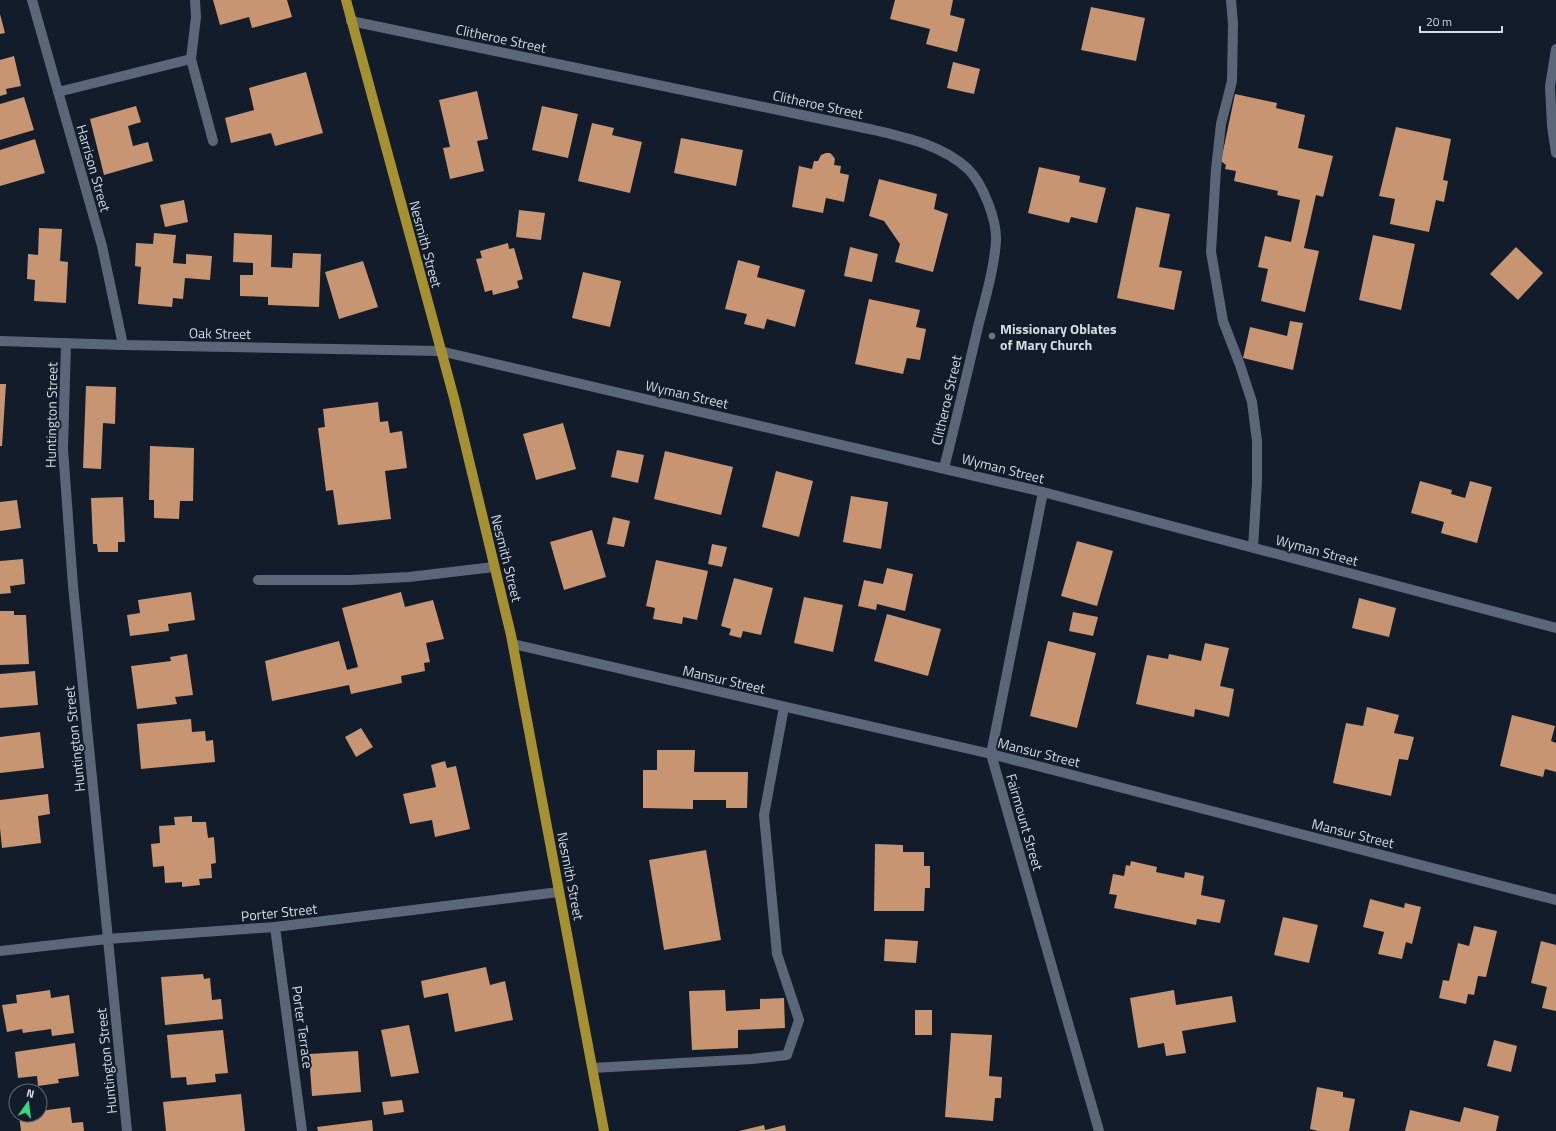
<svg xmlns="http://www.w3.org/2000/svg" width="1556" height="1131" viewBox="0 0 1556 1131" font-family="'Titillium Web',sans-serif">
	<style>
		.building { fill: #c79571 }
		.lines { fill: none; stroke-linecap: round; stroke-linejoin: round }
		.minor { stroke: #5b6778; stroke-width: 10 }
		.major { stroke: #a59132; stroke-width: 10 }
		.worship-dot { fill: #6b7280; stroke: #121c2a; stroke-width: 1.5 }
		.labels { text-anchor: middle; dominant-baseline: central; stroke-width: 4; stroke-linejoin: round; paint-order: stroke }
		.street-label { font-size: 14px; fill: #d4dbe5; stroke: #121c2a }
		.poi-label { font-size: 14px; font-weight: bold; fill: #d4dbe5; stroke: #121c2a; text-anchor: start }
	</style>
	<rect width="100%" height="100%" fill="#121c2a"/>
	<path class="building" d="M213,0h74l5,17 -40,11 -3,-11 -29,8z
		M895,0h58l-3,15 15,4 -8,33 -31,-8 4,-15 -40,-10z
		M1091,7l54,11 -9,43 -55,-11z
		M0,14l5,19 -5,1z
		M14,56l7,30 -15,3 1,5 -7,2v-36z
		M953,62l27,7 -6,25 -27,-6z
		M306,72l17,61 -48,13 -4,-13 -40,10 -6,-25 29,-8 -5,-22z
		M477,91l11,48 -11,2 7,30 -34,8 -7,-31 7,-1 -11,-47z
		M1235,94l42,9 -1,5 29,7 -7,33 35,8 -10,41 -7,-2 -12,53 15,3 -14,61 -44,-11 7,-32 -10,-2 7,-31 26,6 9,-42 -23,-5 1,-4 -44,-10 2,-10 -11,-2 1,-4 -5,-4z
		M24,97l10,33 -34,10v-36z
		M136,106l5,16 -13,4 5,20 15,-4 5,19 -49,14 -14,-56z
		M542,106l36,8 -10,44 -36,-8z
		M592,123l22,5 -2,7 30,7 -12,51 -52,-12z
		M1396,127l55,12 -8,41 5,1 -4,21 -8,-2 -7,32 -39,-8 5,-25 -16,-3z
		M681,138l62,12 -7,36 -62,-13z
		M35,139l10,34 -45,13v-36z
		M826,153h4l3,3 2,3 -1,6 7,1 -1,7 9,2 -5,27 -18,-4 -3,15 -31,-6 7,-41 13,3 2,-8h4l3,-6z
		M1039,167l41,9 -1,6 27,6 -9,35 -26,-6 -2,6 -41,-10z
		M879,179l58,15 -3,15 14,5 -15,58 -38,-10 5,-18 -16,-23 -15,-5z
		M184,200l4,22 -23,5 -5,-22z
		M1136,207l34,7 -11,53 23,4 -8,39 -57,-12z
		M519,210l26,3 -4,27 -25,-3z
		M39,228l23,1 -2,32 8,1 -2,41 -32,-2 1,-21 -8,-1 1,-25 10,1z
		M154,233l22,2 -3,28 13,1v-10l26,2 -2,24 -25,-2 -2,21 -10,-1 -1,9 -34,-3 3,-37 -6,-1 1,-23 17,1z
		M234,233l38,2 -1,32 21,1 1,-15 28,1 -2,53 -51,-2v-8l-28,-1v-21h13v-12l-20,-1z
		M1373,235l42,9 -14,66 -42,-10z
		M508,243l1,6 5,-1 9,31 -6,2 2,7 -26,7 -1,-5 -7,2 -9,-33 6,-1 -2,-7z
		M850,247l28,7 -6,28 -28,-6z
		M1516,247l27,26 -25,27 -28,-26z
		M738,260l22,6 -3,11 48,13 -10,37 -28,-8 -3,10 -20,-5 3,-10 -22,-5z
		M363,261l15,46 -39,12 -14,-47z
		M583,272l38,9 -11,46 -38,-9z
		M869,299l51,11 -4,17 10,2 -6,31 -13,-2 -4,16 -48,-10z
		M1290,321l13,2 -10,47 -50,-12 7,-31 37,9z
		M0,384h6l-4,62h-2z
		M86,386l30,1 -1,37 -12,-1 -2,46 -18,-1z
		M378,402l2,20 8,-1 2,12 12,-2 5,37 -22,3 6,48 -53,6 -5,-35 -7,1 -8,-63 7,-1 -2,-18z
		M563,423l13,46 -40,11 -13,-46z
		M150,446l44,2 -1,53h-13l-1,18 -25,-1v-18h-5z
		M617,450l27,5 -6,28 -27,-6z
		M665,451l68,16 -12,48 -67,-16z
		M776,471l37,10 -14,56 -37,-10z
		M1420,481l32,9 -1,4 14,4 5,-17 22,6 -15,56 -36,-10 3,-11 -33,-9z
		M851,496l37,6 -7,47 -38,-7z
		M123,497l2,45h-7v10h-20l-1,-8h-4l-2,-46z
		M17,500l4,28 -21,3v-29z
		M613,517l17,4 -6,26 -17,-3z
		M592,530l14,47 -42,13 -14,-48z
		M1077,541l36,10 -16,55 -36,-10z
		M712,544l15,3 -5,20 -14,-3z
		M23,559l2,25 -15,2 1,7 -11,1v-33z
		M656,560l52,11 -11,49 -14,-3 -1,7 -29,-5 2,-11 -9,-2z
		M887,568l26,6 -8,37 -28,-7 -1,6 -18,-4 6,-26 19,4z
		M734,578l39,10 -12,47 -18,-4 -2,7 -12,-3 2,-6 -10,-3z
		M191,592l4,28 -27,4 1,7 -39,5 -3,-21 13,-2 -2,-13z
		M401,592l4,15 28,-7 11,39 -18,4 4,19 -6,1 1,8 -24,5 1,7 -51,11 -2,-9 -77,16 -7,-40 74,-20 8,29 11,-3 -16,-59z
		M804,597l39,8 -10,47 -39,-9z
		M1359,598l37,10 -7,29 -37,-9z
		M0,611h14v4h12l3,49 -29,1z
		M1073,612l25,5 -5,19 -24,-5z
		M887,614l54,15 -13,47 -54,-15z
		M1048,641l48,12 -19,75 -47,-12z
		M1205,643l24,5 -9,38 14,3 -5,28 -34,-8 -1,8 -58,-13 11,-49 21,4 1,-5 32,7z
		M187,654l6,41 -18,2 2,7 -40,5 -6,-43 40,-5 -1,-4z
		M35,671l3,34 -38,3v-34z
		M1367,707l32,8 -5,18 20,4 -6,23 -9,-1 -8,37 -58,-13 13,-60 17,3z
		M1512,715l43,11 -4,15 5,2v29l-11,-3 -2,8 -43,-11z
		M191,719l1,13 13,-1 1,10 7,-1 2,22 -74,7 -4,-45z
		M361,728l12,19 -17,10 -11,-20z
		M40,732l4,36 -44,5v-36z
		M657,750h38l-1,22h54l-1,36h-21v-8h-33v9l-50,-1v-38h14z
		M445,761l2,7 9,-2 14,63 -35,8 -3,-17 -22,4 -7,-30 33,-7 -5,-22z
		M48,794l2,20 -12,2 3,27 -39,5 -2,-20v-28z
		M192,816v6h14l2,16 6,-1 2,26 -5,1 1,14 -13,1 1,6 -18,2v-5l-17,1 -1,-17 -11,1 -2,-23 9,-1 -1,-17 16,-1 -1,-8z
		M875,844l28,1v7h21v14h6v22h-5l-1,23h-50z
		M706,850l15,90 -57,10 -15,-90z
		M1131,861l26,6 -1,5 28,6 1,-6 19,4 -3,19 24,5 -5,23 -23,-4 -1,6 -82,-17 3,-13 -8,-1 4,-20 11,2 2,-11 4,1z
		M1370,899l34,9 1,-5 16,4 -9,37 -6,-2 -4,17 -24,-5 6,-22 -21,-5z
		M1283,917l35,8 -9,38 -35,-8z
		M1474,926l23,5 -11,46 -8,-1 -4,19 -6,-1 -2,10 -27,-6 4,-18 6,1 9,-38 11,3z
		M885,939l33,2 -2,22 -32,-2z
		M1541,941l15,4v66l-14,-3 5,-21 -16,-4z
		M486,967l4,18 15,-4 8,39 -58,12 -7,-39 -24,5 -3,-17z
		M203,974l1,5 6,-1 2,22 9,-1 2,20 -58,6 -4,-48z
		M50,990l1,8 18,-3 5,38 -22,3 -1,-7 -28,4 -1,-4 -15,3 -5,-27 15,-2 -1,-8z
		M725,990l1,21 34,-2v-10l24,-1 1,30 -47,2v18l-46,2 -3,-59z
		M1174,990l2,15 56,-9 4,26 -54,9 4,22 -20,3 -2,-13 -26,5 -8,-50z
		M915,1010h17v25h-17z
		M409,1025l10,48 -28,4 -10,-47z
		M223,1030l5,43 -13,1 1,8 -29,3 -1,-8 -15,1 -4,-43z
		M951,1033l41,2 -3,41 13,1 -1,21h-6l-2,23 -48,-4z
		M1494,1040l23,6 -6,26 -24,-6z
		M75,1043l4,33 -21,3 1,4 -21,3 -1,-10 -19,2 -3,-26z
		M358,1051l3,41 -49,4 -3,-42z
		M1317,1087l26,5v5l12,2 -6,32h-31l-8,-2z
		M241,1094l4,37h-79l-3,-29z
		M402,1100l2,12 -20,3 -2,-13z
		M70,1107l2,16 11,-1 1,9h-63l-2,-16h21v-4z
		M1464,1107l35,9 -3,15h-91l5,-21 50,12z
		M372,1120l1,11h-55l-1,-4z
		M764,1125l1,5 20,-5 1,6h-47z"/>
	<g class="lines">
		<path class="minor" d="M32,0l70,246 21,99
			M1231,0l2,24 -1,57 -11,43 -5,45 -5,83 12,69 17,44 12,37 5,39v41l-4,66
			M351,21l523,109c33,8 68,15 94,39 15,15 29,51 28,72 -2,29 -11,58 -18,86 -11,47 -22,94 -34,141
			M1556,49l-6,37 2,40 4,27
			M191,59l22,82
			M58,92l133,-33 5,-42 -1,-17
			M0,341l123,4 317,6 603,141 513,136
			M66,343l-3,106 10,137 54,545
			M1043,492l-52,262 108,377
			M258,580h93l58,-3 85,-10
			M513,644l478,110 565,146
			M275,927l27,204
			M0,951l107,-12 168,-12 284,-35
			M593,1068l159,-9 35,-4 12,-35 -22,-66 -13,-139 20,-108"/>
		<path class="major" d="M346,0l108,398 57,237 93,496"/>
	</g>
	<circle class="worship-dot" cx="992" cy="336" r="4"/>
	<g class="labels">
		<g class="street-label">
			<text transform="translate(501 38) rotate(12)">Clitheroe Street</text>
			<text transform="translate(818 104) rotate(12)">Clitheroe Street</text>
			<text transform="translate(94 168) rotate(74)">Harrison Street</text>
			<text transform="translate(426 244) rotate(75)">Nesmith Street</text>
			<text transform="translate(220 333) rotate(1)">Oak Street</text>
			<text transform="translate(687 394) rotate(13)">Wyman Street</text>
			<text transform="translate(946 400) rotate(-77)">Clitheroe Street</text>
			<text transform="translate(51 415) rotate(-89)">Huntington Street</text>
			<text transform="translate(1003 468) rotate(14)">Wyman Street</text>
			<text transform="translate(1317 550) rotate(15)">Wyman Street</text>
			<text transform="translate(507 558) rotate(76)">Nesmith Street</text>
			<text transform="translate(724 679) rotate(13)">Mansur Street</text>
			<text transform="translate(74 739) rotate(-96)">Huntington Street</text>
			<text transform="translate(1039 752) rotate(14)">Mansur Street</text>
			<text transform="translate(1025 822) rotate(74)">Fairmount Street</text>
			<text transform="translate(1353 833) rotate(14)">Mansur Street</text>
			<text transform="translate(571 876) rotate(79)">Nesmith Street</text>
			<text transform="translate(279 912) rotate(-6)">Porter Street</text>
			<text transform="translate(303 1027) rotate(82)">Porter Terrace</text>
			<text transform="translate(106 1061) rotate(-96)">Huntington Street</text>
		</g>
		<g class="poi-label">
			<text x="1000" y="328">Missionary Oblates<tspan x="1000" dy="16">of Mary Church</tspan></text>
		</g>
	</g>
	<g transform="translate(28 1103) rotate(14)"><circle r="19" fill="#121c2a" stroke="#606875"/>
	<path d="M0-3L7 15L0 10L-7 15Z" fill="#38d880"/>
	<text y="-6" font-size="11" font-weight="bold" text-anchor="middle" fill="#d4dbe5">N</text>
	</g>
	<path d="M1420 26v6h82v-6" fill="none" stroke="#d4dbe5" stroke-width="2"/>
	<text x="1426" y="26" font-size="12" fill="#d4dbe5" stroke="#121c2a" stroke-width="3" paint-order="stroke">20 m</text>
</svg>
